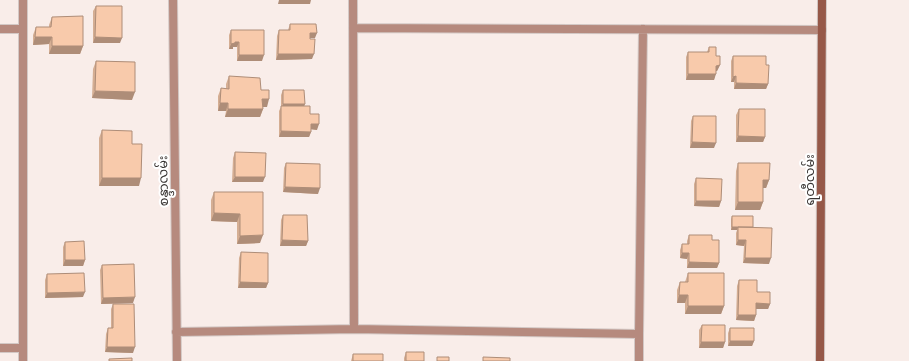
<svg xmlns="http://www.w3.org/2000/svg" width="909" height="361" viewBox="0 0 909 361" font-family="'Public Sans','Noto Sans Myanmar',sans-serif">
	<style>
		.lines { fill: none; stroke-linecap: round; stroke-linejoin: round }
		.street-casing { stroke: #d3c8c5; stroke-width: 10 }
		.secondary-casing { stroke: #d3c8c5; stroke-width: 10 }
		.street { stroke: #b68a7e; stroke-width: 8 }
		.secondary { stroke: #965848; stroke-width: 8 }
		.wall { fill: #d5ae93 }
		.shaded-wall { fill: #ae8d78 }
		.building { fill: #f8caab; stroke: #ae8d78 }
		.labels { text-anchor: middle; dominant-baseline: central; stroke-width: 4; stroke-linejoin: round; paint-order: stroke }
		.street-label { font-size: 13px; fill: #393533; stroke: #fff }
	</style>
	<rect width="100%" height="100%" fill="#f9ede9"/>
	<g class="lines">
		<g class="street-casing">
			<path id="street" d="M23,0v361
				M173,0l4,361
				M353,0l1,329
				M353,28l469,2
				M0,29h23
				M176,332l178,-3 285,5
				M0,348h23
				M639,361v-27l4,-305"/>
		</g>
		<g class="secondary-casing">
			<path id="secondary" d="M820,361l2,-361"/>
		</g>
		<use href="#street" class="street"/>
		<use href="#secondary" class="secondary"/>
	</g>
	<path class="wall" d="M96,6l24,37h-27v-32z
		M52,17l31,29 -3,8h-31v-10l-16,1v-10l3,-8h13v-2z
		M290,24l25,14h-5l2,21 -36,1 1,-24 2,-6h9z
		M231,30l31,31h-25v-14h-4v2h-4v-14z
		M709,47l7,9 4,9 -3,6h-1l-2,9h-28v-23l2,-5h19z
		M733,56l33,9 2,19 -2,5h-32v-7h-3v-21z
		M96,61l36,39 -40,-2 1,-29z
		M229,76l32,14 6,17h-5l1,2 -3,8h-35l1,-6h-8v-15l3,-8 5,1v-5z
		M283,90l21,16 6,8 7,16 -6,-1v3l-2,5h-30v-26l2,-4v-12z
		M739,109l26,28 -2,5h-27v-27z
		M693,116l21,32h-24l1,-27z
		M102,130l37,56h-40v-48z
		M235,152l28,30h-31l1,-24z
		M286,163l32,31 -35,-2 1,-24z
		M738,163l31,17 -3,8h-3v14l-3,8h-25l1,-39z
		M696,178l25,23 -2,6 -25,-1v-22z
		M214,192h49l-3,51 -23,1v-22l-26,-1v-21z
		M283,215l25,26 -2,5h-26l1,-26z
		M732,216l21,12 16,36 -26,-1 1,-17 -8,-1v-12l1,-3h-6v-11z
		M689,235l23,5 7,23 -2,5h-30v-9l-7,-1v-8l2,-6h5v-3z
		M65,242l20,18 -2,6h-20v-19z
		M241,252l27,31 -2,5h-28l1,-30z
		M102,265l31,38 -32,1 -1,-34z
		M688,273l36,33 -3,8h-36v-11h-8v-13l3,-8h5z
		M47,274l36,23 -38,1v-18z
		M739,280l31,24 -2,5h-12v6l-2,6 -18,-1 1,-34z
		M113,304l20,49 -28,-1 1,-18 2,-6h3v-19z
		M702,325l23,17 -2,6h-24v-18z
		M730,328l24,13 -2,5h-24v-13z
		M406,352l18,9h-20v-3z
		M353,354l30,7h-32z"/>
	<path class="shaded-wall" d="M279,0h32l-1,4h-32z
		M310,33h7l-2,5h-7z
		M35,37h17l-3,7 -16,1z
		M95,37l27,1 -2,5h-27z
		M235,42h4l-2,5h-4v2h-4l2,-5z
		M52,46h31l-3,8h-31z
		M278,54h36l-2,5 -36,1z
		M239,55h25l-2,6h-25z
		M720,65l-3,6h-3l2,-5z
		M688,74h28l-2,6h-28z
		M736,76l-2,6h-3l2,-5z
		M736,83l32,1 -2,5h-32z
		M95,91l40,1 -3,8 -40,-2z
		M262,99h7l-2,8h-8z
		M220,103h8l-2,8h-8z
		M283,104h22l-2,6h-22z
		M228,109h35l-3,8h-35z
		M311,124h8l-2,6 -8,-1z
		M281,131l30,1 -2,5h-30z
		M738,136l27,1 -2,5h-27z
		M692,142l24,1 -2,5h-24z
		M235,177h30l-2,5h-31z
		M102,178h39l-2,8h-40z
		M763,180h6l-3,8h-5z
		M285,187l35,1 -2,6 -35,-2z
		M696,201h25l-2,6 -25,-1z
		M738,202h25l-3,8h-25z
		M214,213l26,1 -3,8 -26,-1z
		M732,227h21h-15l-1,3h-6z
		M263,235l-3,8 -23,1 3,-8z
		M282,240l26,1 -2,5h-26z
		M738,240h8l-2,6 -8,-1z
		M682,253h7l-2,6 -7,-1z
		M745,258h26l-2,6 -26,-1z
		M65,260h20l-2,6h-20z
		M689,262l30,1 -2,5h-30z
		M240,282l28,1 -2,5h-28z
		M85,292l-2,5 -38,1 2,-5z
		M679,295h9l-3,8h-8z
		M135,297l-2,6 -32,1 2,-6z
		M756,303l14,1 -2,5h-14z
		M688,306h36l-3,8h-36z
		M738,315h18l-2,6 -18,-1z
		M730,341h24l-2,5h-24z
		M701,342h24l-2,6h-24z
		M107,347h28l-2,6 -28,-1z"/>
	<path class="building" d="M96,6h26v32l-27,-1z
		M83,16v30h-31v-9h-17l1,-10h15l1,-10z
		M290,24h26l1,9h-7v6h5l-1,15h-36l1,-24h11z
		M231,30h33v25h-25v-13h-4v1l-4,1z
		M709,47h7v9h4v9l-4,1v8h-28v-22h21z
		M733,56h33v9h3l-1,19 -32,-1v-7l-3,1z
		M96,61l39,1v30l-40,-1z
		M229,76l31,2 1,12h8v9h-7l1,10h-35v-6h-8l1,-15 8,1z
		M283,90h21l1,14h-22z
		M281,106h29v8h9v10h-8v8l-30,-1z
		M739,109h26v28l-27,-1z
		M693,116h23v27l-24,-1z
		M102,130l30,1v13h10l-1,34h-39z
		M235,152l31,1 -1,24h-30z
		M286,163l34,1v24l-35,-1z
		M738,163h32l-1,17h-6v22h-25z
		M696,178l26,1 -1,22h-25z
		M214,192h49v43l-23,1v-22l-26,-1z
		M283,215h24l1,26 -26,-1z
		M732,216h21v11h-21z
		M738,227l34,1 -1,30h-26l1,-18h-8z
		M689,235h23v5h7v23l-30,-1v-9h-7v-9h7z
		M84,241l1,19h-20v-18z
		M241,252l27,1v30l-28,-1z
		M134,264l1,33 -32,1 -1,-33z
		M84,273l1,19 -38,1v-19z
		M688,273h36v33h-36v-11h-9l1,-13h8z
		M739,280h18v12h13v12l-14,-1v12h-18z
		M113,304h21l1,43h-28l1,-19h5z
		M702,325h23v17h-24z
		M730,328h24v13h-24z
		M406,352h18v9h-18z
		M353,354h30v7h-30z
		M437,357h12v4h-12z
		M483,357l27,1v3h-27z
		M132,358v3h-23v-2z"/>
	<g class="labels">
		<g class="street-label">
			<text transform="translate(809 180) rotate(-90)">ရတီလမ်း</text>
			<text transform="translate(163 181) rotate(-91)">စန္ဒာလမ်း</text>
		</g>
	</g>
</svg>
